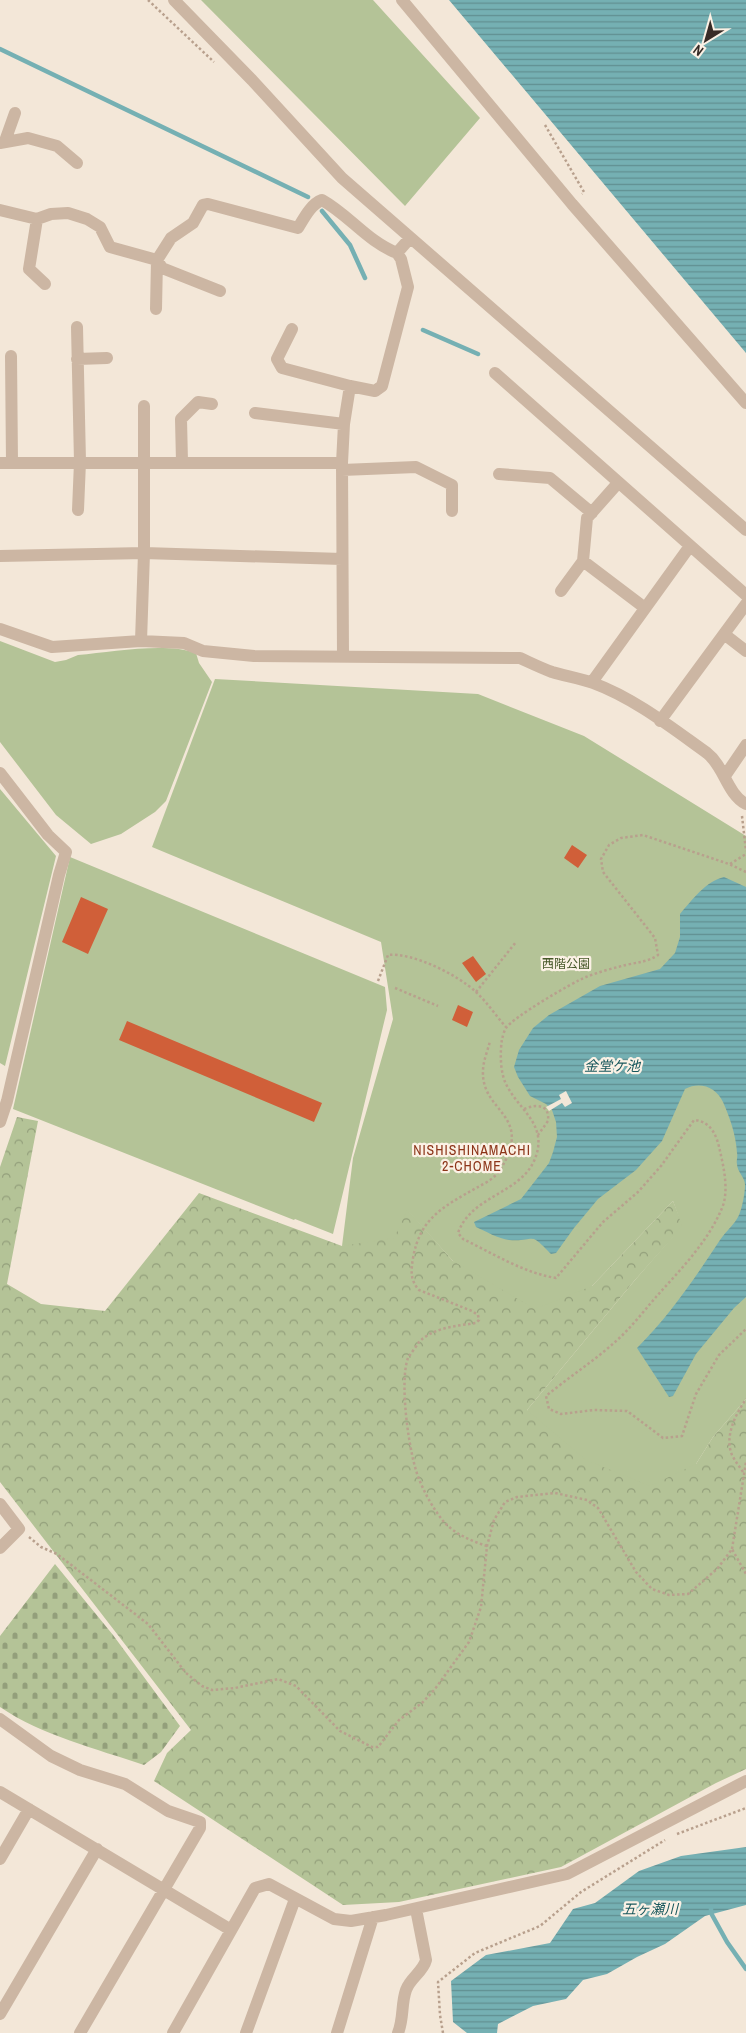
<svg xmlns="http://www.w3.org/2000/svg" width="746" height="2033" viewBox="0 0 746 2033" font-family="'Archivo Narrow','Noto Sans JP',sans-serif">
	<style>
		.forest { fill: url(#forest-crowns) }
		.cemetery { fill: url(#cemetery-stones) }
		.park { fill: #b4c397 }
		.water { fill: url(#water-rules) }
		.pier { fill: #f3e7d8 }
		.lines { fill: none; stroke-linecap: round; stroke-linejoin: round }
		.stream { stroke: #75b0b3; stroke-width: 4.5 }
		.building { fill: #d05f39 }
		.path { stroke: #b8a08d; stroke-width: 2.5; stroke-dasharray: 2.5 2.5; stroke-linecap: butt }
		.minor { stroke: #ccb6a3; stroke-width: 12 }
		.labels { text-anchor: middle; dominant-baseline: central; stroke-width: 4.5; stroke-linejoin: round; paint-order: stroke }
		.park-label { font-size: 12px; fill: #455728; stroke: #fbf1e5 }
		.water-label { font-size: 14px; font-style: italic; fill: #18575c; stroke: #fbf1e5 }
		.neighbourhood-label { font-size: 14px; letter-spacing: 1px; fill: #8c3418; stroke: #fbf1e5 }
	</style>
	<defs>
		<pattern id="forest-crowns" width="20" height="18" patternUnits="userSpaceOnUse" patternTransform="scale(1.25)"><rect width="20" height="18" fill="#b4c397"/><path d="M2 6a3 3 0 1 1 6 0M12 15a3 3 0 1 1 6 0" fill="none" stroke="#939f7b"/></pattern>
		<pattern id="cemetery-stones" width="16" height="16" patternUnits="userSpaceOnUse" patternTransform="scale(1.25)"><rect width="16" height="16" fill="#b4c397"/><path d="M2 7V4a2 2 0 0 1 4 0v3zM10 15v-3a2 2 0 0 1 4 0v3z" fill="#939f7b"/></pattern>
		<pattern id="water-rules" width="6" height="5" patternUnits="userSpaceOnUse" patternTransform="scale(1.25)"><rect width="6" height="5" fill="#75b0b3"/><path d="M0 2.5h6" fill="none" stroke="#618f91"/></pattern>
	</defs>
	<rect width="100%" height="100%" fill="#f3e7d8"/>
	<path class="forest" d="M17,1117l21,4 -31,163 34,20 64,7 94,-118 143,53 65,-37 46,52 139,25 81,-85 10,25 -48,54 -108,130 169,54 17,-27 33,-38v370l-30,14 -155,84 -162,35 -56,3 -189,-124 13,-28 24,-23 -191,-248v-315z"/>
	<path class="cemetery" d="M55,1564l58,71 67,91 -19,26 -17,13c-47,-16 -103,-30 -144,-58v-71z"/>
	<path class="park" d="M201,0h172l107,118 -75,88z
		M0,641l55,21 11,-2 12,-5c34,-3 87,-13 118,-2l3,10 13,19 -46,119 -11,11 -34,22 -30,10 -35,-29 -56,-73z
		M215,679l263,15 106,42 162,100v563l-33,38 -17,27 -46,22 -64,-26 -59,-50 108,-130 47,-54 -9,-25 -81,85 -57,23 -82,-48 -46,-51 -13,28 -52,8 11,-88 40,-139 -12,-77 -229,-95z
		M0,789l56,67 -51,210 -5,-3z
		M70,857l315,130 2,23 -54,224 -38,-15 -1,1 -281,-111z"/>
	<path class="water" d="M449,0h297v353z
		M724,877l22,10v410l-12,11 -38,46 -23,42 -4,1 -32,-49c33,-33 58,-70 83,-108 6,-9 15,-16 19,-25 3,-7 6,-21 6,-30 0,-8 -8,-13 -8,-21 -1,-3 1,-7 0,-11 -1,-18 -7,-35 -14,-51 -7,-15 -23,-21 -38,-13l-23,52 -26,29 -38,29 -24,29 -18,25 -5,1c-23,-24 -14,-12 -42,-14 -10,-1 -24,-9 -33,-13l-2,-5 47,-23 28,-36 4,-11 4,-15 -1,-15 -4,-12 -6,-6 -16,-8 -12,-19 -4,-10 5,-17 14,-22 16,-13 51,-29 60,-17 15,-16 5,-16v-23c12,-14 26,-33 44,-37z
		M746,1847v58l-41,11 -40,28 -28,13 -30,17 -24,6 -17,19 -33,7 -35,18 -1,9h-30l-14,-11 -2,-41 35,-26 64,-12 23,-34 22,-6 44,-32 42,-15z"/>
	<path class="pier" d="M566,1091l6,12 -7,4 -3,-4 -13,8 -3,-4 15,-8 -2,-4z"/>
	<g class="lines">
		<path class="stream" d="M0,49l308,148
			M322,211l28,34 15,33
			M423,330l55,24
			M711,1908v5l16,29 19,27"/>
	</g>
	<path class="building" d="M572,845l15,10 -9,13 -14,-10z
		M81,897l27,12 -20,45 -26,-12z
		M473,956l13,18 -10,8 -14,-19z
		M458,1005l15,7 -6,15 -15,-7z
		M127,1021l195,82 -8,19 -195,-82z"/>
	<g class="lines">
		<path class="path" d="M148,0l66,62
			M545,125l39,67 -2,2
			M742,816l4,35
			M730,864l16,-10
			M746,872l-17,-8 -86,-29 -22,3 -12,7 -8,14 2,13 52,66 3,17c-10,7 -20,7 -32,10 -13,3 -27,7 -40,12 -13,5 -74,41 -80,51 -2,3 -3,8 -4,11 -2,13 -2,33 4,45 13,27 44,41 28,77 -15,33 -63,35 -76,72l5,6c29,14 61,34 93,39l47,-56 35,-30 23,-26 33,-46c17,1 23,16 26,31 4,17 9,41 2,57 -14,34 -42,62 -66,89 -13,15 -26,32 -41,45 -21,19 -47,36 -69,54l3,13 12,5 33,-4 33,1 36,27 19,-2 14,-42 23,-39 27,-26
			M378,981l10,-26c24,-3 70,20 88,37 11,10 20,24 30,35
			M395,988l43,18
			M476,992l40,-50
			M524,1109c12,-5 26,-5 24,12l-10,14
			M743,1472c-4,-6 -8,-11 -11,-17 -8,-19 4,-41 14,-56
			M29,1537l12,10 16,7 91,70 38,49 16,13 10,4 23,-2 43,-9 18,7 44,45 32,16h6l21,-27 24,-18 12,-13 34,-47 12,-35 6,-61 7,-26 11,-18 12,-5 38,-4 32,7 11,8 38,64 16,17 17,6 19,-1 29,-25 15,-20 14,25
			M487,1546c-16,-5 -32,-12 -43,-24 -10,-12 -19,-28 -25,-43 -10,-24 -20,-97 -11,-121 3,-5 8,-11 11,-16 15,-15 38,-16 57,-19l3,-3 -1,-5 -6,-4 -53,-21c-9,-10 -8,-19 -6,-32 7,-40 30,-51 63,-70 8,-4 18,-9 24,-18 35,-56 -19,-57 -17,-99 0,-10 5,-21 7,-30
			M732,1549l14,-87
			M677,1834l69,-26
			M443,2033l-3,-18 -2,-33 37,-29 65,-27 41,-34 84,-52"/>
		<path class="minor" d="M174,0l78,80 90,98 404,352
			M402,0l170,204 174,199
			M5,141l10,-28
			M0,143l28,-5 29,8 20,17
			M0,210l37,9 14,-5 17,-1 19,6 13,8 10,20 47,13 5,8 58,23
			M37,219l-8,50 16,15
			M156,309l1,-49 14,-22 22,-15 10,-18 5,-1 90,24c6,-10 13,-24 24,-28 27,15 46,42 75,53l13,-15
			M77,327l3,135 -2,48
			M292,329l-15,30 5,9 68,18 25,5 7,-5 26,-99 -7,-28 -4,-6
			M11,356l1,107
			M77,359l30,-1
			M495,373l251,222
			M255,413l89,11
			M182,462l-1,-43 17,-17 14,2
			M0,463h342l1,193
			M342,463l2,-39 6,-38
			M342,470l74,-3 36,18v26
			M499,474l51,4 42,35
			M618,483l-31,35 -4,43 62,47
			M0,556l144,-3 198,6
			M561,591l22,-30
			M0,629l52,18 89,-6 43,2 19,8 51,5 266,2c11,5 21,10 32,14 13,4 28,6 41,11 41,15 79,45 114,70 17,13 20,41 39,51
			M724,634l22,17
			M141,641l3,-88v-147
			M592,682l98,-136
			M660,721l86,-117
			M0,773l48,62 18,17 -7,23 -52,226 -7,21
			M725,776l21,-31
			M0,1504l19,25 -19,19
			M0,1719l51,37 29,14 45,14 43,27 32,11v6l-120,205
			M0,1792l231,138
			M0,1859l29,-50
			M0,2014l97,-165
			M173,2033l82,-145 14,-4 65,35 17,2 35,-6 181,-41 179,-93
			M246,2033l49,-134
			M337,2033l36,-116
			M398,2033c6,-15 3,-29 8,-43 4,-12 17,-18 20,-30l-10,-51"/>
	</g>
	<g class="labels">
		<g class="park-label">
			<text x="566" y="964">西階公園</text>
		</g>
		<g class="water-label">
			<text x="612" y="1066">金堂ケ池</text>
			<text x="650" y="1909">五ヶ瀬川</text>
		</g>
		<g class="neighbourhood-label">
			<text x="472" y="1150">NISHISHINAMACHI<tspan x="472" dy="16">2-CHOME</tspan></text>
		</g>
	</g>
	<g transform="translate(706 40) rotate(217)" stroke="#fbf1e5" stroke-width="4" paint-order="stroke">
	<path d="M0-4L9 19L0 12L-9 19Z" fill="#372b26"/>
	<text y="-8" font-size="14" font-weight="bold" text-anchor="middle" fill="#372b26">N</text>
	</g>
</svg>
